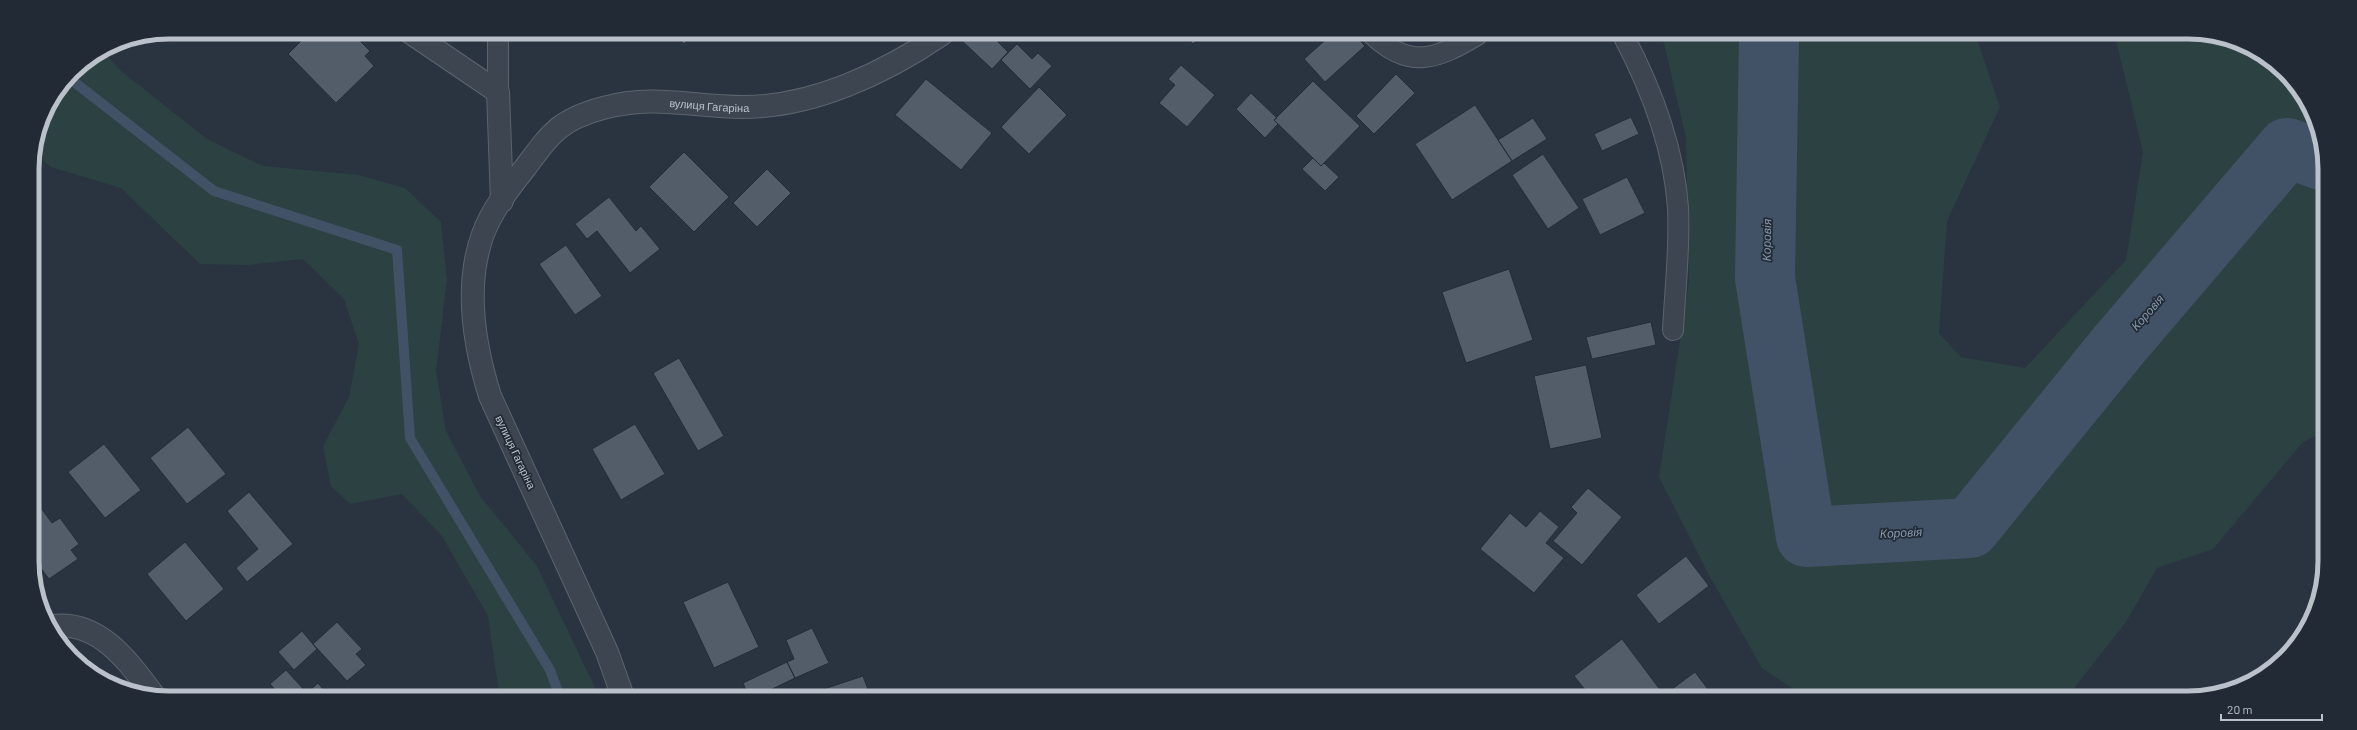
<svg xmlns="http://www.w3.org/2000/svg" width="2357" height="730" viewBox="0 0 2357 730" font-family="Barlow,sans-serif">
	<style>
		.green { fill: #2c4142 }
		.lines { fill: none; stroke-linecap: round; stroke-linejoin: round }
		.stream { stroke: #415267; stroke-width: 10 }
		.river { stroke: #415267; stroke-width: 60 }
		.building { fill: #535d6a; stroke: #242d37 }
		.service-casing { stroke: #5b646d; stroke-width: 22 }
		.minor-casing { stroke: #5b646d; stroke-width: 24 }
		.service { stroke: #3d4650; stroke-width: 20 }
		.minor { stroke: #3d4650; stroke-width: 22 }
		.labels { text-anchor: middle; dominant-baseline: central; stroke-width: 3.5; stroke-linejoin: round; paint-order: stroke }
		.street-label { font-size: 11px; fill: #bac1ca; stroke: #222b35 }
		.water-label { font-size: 12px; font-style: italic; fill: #8598ae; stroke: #222b35 }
		.rim { fill: none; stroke: #bac1ca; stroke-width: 5 }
	</style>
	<rect width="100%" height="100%" fill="#293440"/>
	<path class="green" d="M1662,35l314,1 24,71 -53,114 -8,112 22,24 64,11 101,-108 17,-108 -28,-116 108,1 33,14 35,28 31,64 -1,290 -18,9 -90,107 -56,19 -31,54 -59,75h-262l-43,-29 -53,-93 -50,-98 30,-195 -3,-144z
		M103,51l17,19 87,69 56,27 96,9 46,13 36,34 6,58 -11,90 10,61 34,65 57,70 61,128h-99l-11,-78 -46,-80 -40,-42 -52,10 -19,-18 -8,-40 26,-49 10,-53 -15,-45 -41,-40 -55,6 -48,-1 -79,-76 -70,-21 -17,-14 9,-36 29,-45z"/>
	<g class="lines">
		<path class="stream" d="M69,78l145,113 183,59 13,188 140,232 9,24"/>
		<path class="river" d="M1769,36l-4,242 41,259 164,-9 148,-182 169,-198 35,12"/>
	</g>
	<path class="building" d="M310,32h32l5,6 5,-5 18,18 -5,5 9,10 -38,37 -48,-49z
		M674,33h21l-11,11z
		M965,34h25l18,18 -16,17 -32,-30z
		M1184,34h20l-11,10z
		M1331,35h24l10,11 -40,36 -21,-23z
		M1017,44l15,15 6,-6 14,13 -22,23 -29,-29z
		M1181,65l34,30 -28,32 -28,-24 16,-18 -7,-6z
		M1396,74l19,19 -41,41 -18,-18z
		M926,79l66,54 -31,37 -66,-55z
		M1313,81l47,45 -39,40 -47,-46z
		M1039,87l28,28 -38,39 -28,-27z
		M1251,93l26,25 -3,2 4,4 -13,14 -29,-29z
		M1475,105l37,56 -60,39 -37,-56z
		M1631,117l8,17 -37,17 -8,-17z
		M1533,118l14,21 -35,22 -14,-21z
		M684,152l45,45 -35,35 -45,-45z
		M1543,154l36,54 -31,21 -36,-54z
		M1313,158l8,8 3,-3 15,14 -14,14 -23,-22z
		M32,164l9,8 -9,9z
		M767,169l24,24 -34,34 -24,-24z
		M1627,177l18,36 -45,22 -18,-36z
		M609,197l27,34 5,-5 19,23 -30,24 -33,-42 -10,8 -12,-15z
		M566,245l36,51 -27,19 -36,-51z
		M1509,269l24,71 -67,23 -24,-71z
		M1651,322l5,23 -64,14 -6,-22z
		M679,358l45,78 -26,15 -45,-78z
		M1586,365l16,73 -52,11 -16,-73z
		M635,424l30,50 -44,26 -29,-51z
		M188,427l38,47 -39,30 -37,-46z
		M104,444l37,46 -36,28 -37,-46z
		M1588,488l34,29 -40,48 -29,-24 24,-28 -6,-6z
		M249,492l44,52 -46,38 -11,-14 22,-19 -31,-38z
		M35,500l17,23 8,-5 19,26 -8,6 7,9 -29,20 -15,-20z
		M1540,511l19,16 -13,16 18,15 -30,35 -54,-44 30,-36 16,14z
		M185,542l39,47 -38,32 -39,-47z
		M1686,556l23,30 -50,38 -23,-29z
		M728,582l31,65 -45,21 -31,-66z
		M337,622l25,27 -6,5 10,11 -19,16 -34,-37z
		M812,628l17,35 -34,15 -8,-16 7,-3 -8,-19z
		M302,631l15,18 -23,21 -16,-18z
		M1622,639l42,56 -2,2 -72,-1 -16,-20z
		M90,660l17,22 -24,-17z
		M787,662l8,16 -35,17h-12l-5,-12z
		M286,670l21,23 -1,1h-27l-9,-10z
		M1695,672l19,25h-48l-2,-2z
		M863,676l7,19h-47l-2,-5z
		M318,683l9,11h-21l1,-1z"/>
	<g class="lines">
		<g class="service-casing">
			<path id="service" d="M1373,35c37,35 64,24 104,0
				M1623,35c28,53 51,113 55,173 2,40 -3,82 -5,122
				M498,92v-59"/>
		</g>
		<g class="minor-casing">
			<g id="minor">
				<path d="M411,33l87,59 4,109"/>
				<path d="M54,626c45,-5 74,35 98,67"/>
				<path id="s1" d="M622,694l-15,-42 -117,-256c-16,-51 -26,-110 -7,-162 9,-24 26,-46 42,-66 26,-35 34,-48 78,-60 51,-14 90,-1 140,-1 70,0 142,-34 199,-73"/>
			</g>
		</g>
		<use href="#service" class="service"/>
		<use href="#minor" class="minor"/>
	</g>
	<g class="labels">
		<g class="street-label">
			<text stroke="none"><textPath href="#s1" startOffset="778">вулиця Гагаріна</textPath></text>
			<text transform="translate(516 452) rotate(65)">вулиця Гагаріна</text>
		</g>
		<g class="water-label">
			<text transform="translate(1766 240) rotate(-89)">Коровія</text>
			<text transform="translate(2147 312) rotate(-49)">Коровія</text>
			<text transform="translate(1901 532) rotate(-3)">Коровія</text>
		</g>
	</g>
	<path d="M0 0H2357V730H0ZM169 39H2188A130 130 0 0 1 2318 169V561A130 130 0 0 1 2188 691H169A130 130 0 0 1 39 561V169A130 130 0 0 1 169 39Z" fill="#222b35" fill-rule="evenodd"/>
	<path class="rim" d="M169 39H2188A130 130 0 0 1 2318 169V561A130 130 0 0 1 2188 691H169A130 130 0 0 1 39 561V169A130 130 0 0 1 169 39Z"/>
	<path d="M2221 714v6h101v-6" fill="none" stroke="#bac1ca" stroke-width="2"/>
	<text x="2227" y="714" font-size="12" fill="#bac1ca" stroke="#222b35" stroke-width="3" paint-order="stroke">20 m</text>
</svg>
